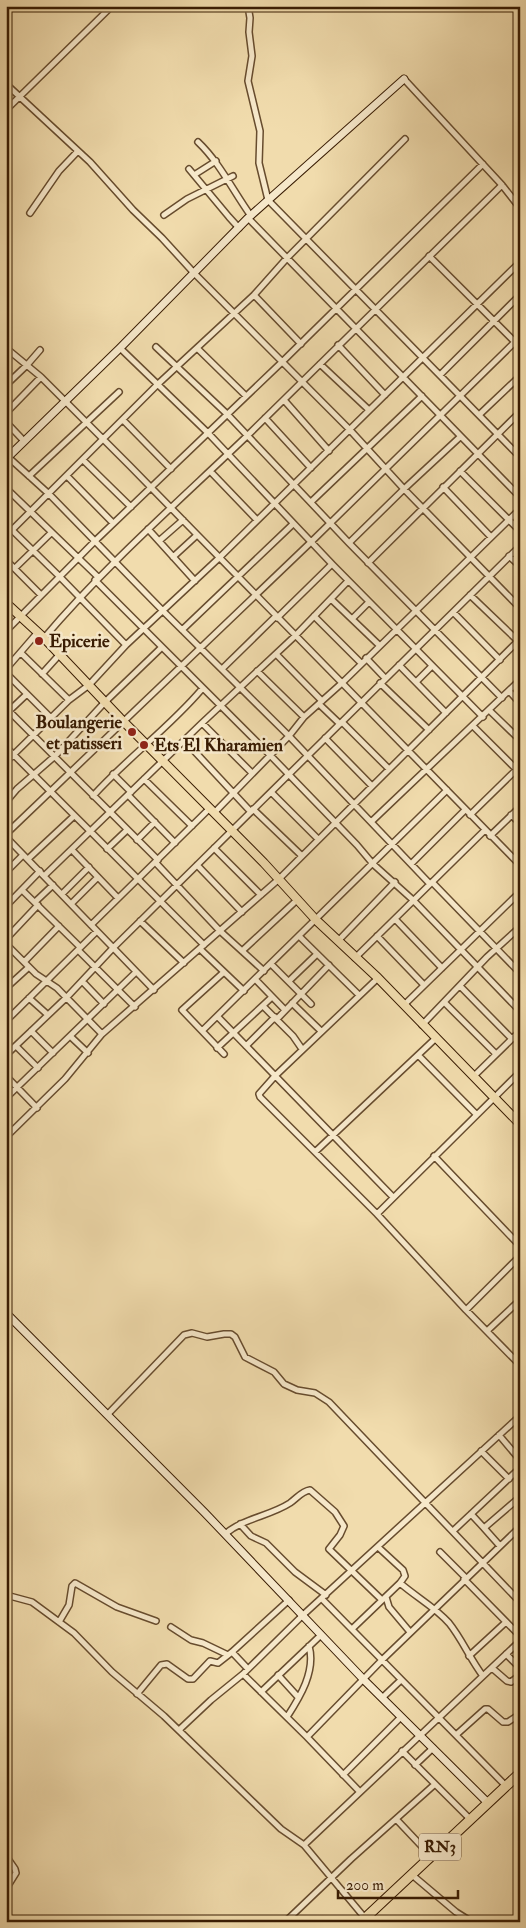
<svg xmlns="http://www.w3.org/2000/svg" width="526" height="1928" viewBox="0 0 526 1928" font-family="'IM FELL Double Pica',serif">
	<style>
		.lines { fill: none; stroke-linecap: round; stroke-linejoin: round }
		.street-casing { stroke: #674c2e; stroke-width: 8 }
		.secondary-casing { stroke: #391c03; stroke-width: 9 }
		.primary-casing { stroke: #391c03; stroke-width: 10 }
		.highway-casing { stroke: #391c03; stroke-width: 11 }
		.street { stroke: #f6e8ca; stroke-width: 5 }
		.secondary { stroke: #f6e8ca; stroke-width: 7 }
		.primary { stroke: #f1dcad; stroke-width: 8 }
		.highway { stroke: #f1dcad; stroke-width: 9 }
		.poi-dot { fill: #8f2418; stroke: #f6e8ca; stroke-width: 2 }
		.labels { text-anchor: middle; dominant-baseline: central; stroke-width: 5; stroke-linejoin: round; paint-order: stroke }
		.shield { fill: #f6e8ca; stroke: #72593f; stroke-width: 1 }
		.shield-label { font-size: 16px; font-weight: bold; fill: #391c03 }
		.poi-label { font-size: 18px; font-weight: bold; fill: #391c03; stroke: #f6e8ca; text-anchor: start }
	</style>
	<rect width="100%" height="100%" fill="#f1dcad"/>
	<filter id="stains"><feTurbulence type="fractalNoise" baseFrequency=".004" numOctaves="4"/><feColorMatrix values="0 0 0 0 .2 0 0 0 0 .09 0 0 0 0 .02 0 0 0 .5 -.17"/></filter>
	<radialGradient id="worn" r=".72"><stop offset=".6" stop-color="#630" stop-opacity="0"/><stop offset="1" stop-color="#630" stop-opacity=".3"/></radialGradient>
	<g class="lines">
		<g class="street-casing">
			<path id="street" d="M248,6l2,12 -1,14 3,24 -4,25 12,50 -1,32 9,37 252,257
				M404,79l98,106
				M6,84l84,78 43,48 29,28 32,35 156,157 54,59 116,119
				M6,110l106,-104
				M198,142c22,21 35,49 53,74
				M189,169l40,48 10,11
				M194,175l22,-14
				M30,213l29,-42 19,-20
				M164,215l23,-16 46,-23
				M248,218l272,279
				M429,256l91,91
				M254,295l47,49
				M338,345l47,50
				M156,347l71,67 122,129 153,155
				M6,348l35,29 89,89 390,399
				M120,348l88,85 124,131
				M197,348l49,48
				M320,364l49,46
				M440,375l80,-80
				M6,385l21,-20 13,-15
				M284,400l45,51
				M6,413l35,-36
				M479,415l41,-39
				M265,418l46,50
				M123,420l48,49
				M6,422l18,19
				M7,456l42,38 114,117 126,125 141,148
				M83,460l48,47
				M210,471l47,49
				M460,471l60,60
				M29,476l90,-84
				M67,476l46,47
				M443,487l48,50
				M6,488l92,89
				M311,502l111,-106
				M148,529l47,52
				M12,530l48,47 66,68
				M6,536l152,-152 96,-89 33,-37 118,-119
				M159,541l24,-21
				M349,543l55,-54 56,-52
				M509,556l11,10
				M173,557l24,-22
				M6,560l35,35
				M368,563l152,-151
				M15,568l36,-35
				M95,580l174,174 88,91 16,19 40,36 107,111
				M470,595l48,46
				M331,599l48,46
				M453,612l47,48
				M314,616l47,47
				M277,618l55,-54 151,153
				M352,619l17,-17
				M182,630l111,-106
				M6,631l89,-90 187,-179 201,-198
				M44,638c62,-73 134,-136 204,-203 85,-83 169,-167 254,-250l18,23
				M21,653l48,47
				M276,654l46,47
				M366,658l19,20
				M399,665l47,48
				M6,669l32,-37
				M222,669l54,-53
				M257,671l47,46
				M6,673l45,45
				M42,674l18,-20
				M416,682l16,-16
				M380,683l49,47
				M509,691l11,12
				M319,704l21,20
				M6,708l152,152
				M489,710l31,30
				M9,711l18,-17
				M342,722l47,47
				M202,723l50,50
				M473,726l43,43
				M325,738l47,48
				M184,740l67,72
				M6,747l198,198
				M6,762l63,-62 20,-15 37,-40 93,-87 301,-296
				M113,774l18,18
				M144,779l48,47
				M271,792l47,47
				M128,795l47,48
				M93,796c34,-38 76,-68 109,-107
				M6,802l11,-13 38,-33 50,-54 56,-54
				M253,809l49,47
				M214,813l75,-77 15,-19 38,-34 178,-174
				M470,815l50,-49
				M511,815l9,8
				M371,822l149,-142
				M6,834l304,-291 210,-206
				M490,836l30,-29
				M6,837l148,153
				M137,840l18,-18
				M214,848l47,47
				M107,849l20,-19
				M72,850l46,48
				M28,859l46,-43
				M155,862l65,69 44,40
				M411,864l54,-54
				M197,865l45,47
				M6,872l17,-17
				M44,876l158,-153 93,-87 53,-55
				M432,882l88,91
				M22,890l58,57
				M62,894l27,-27
				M35,902l18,-17
				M71,904l27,-27
				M6,906l34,-35
				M395,919l47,49
				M140,921l44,42
				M91,925l118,-116
				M299,936l60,59
				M377,936l47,49
				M6,939l32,-34
				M338,941l57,-59
				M6,944l30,30 21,14 45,46
				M200,949l44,42
				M78,950l57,57
				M242,951l56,-52
				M355,958l130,-128
				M24,962l35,-36
				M271,964l40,40
				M255,979l30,31
				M82,981l22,23
				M289,981l28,-27
				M460,986l52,53
				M6,988l23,-21
				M29,998l19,17
				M444,1002l52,52
				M292,1003l29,28
				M404,1005l116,-113
				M263,1006l30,30 9,13
				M218,1017l175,180
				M277,1019l52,-54
				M6,1021l91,-90
				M422,1025l65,-68 33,-30
				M203,1030l244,-240
				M31,1031l22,22
				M70,1036l18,17
				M16,1046l22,22
				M246,1046l29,-29
				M217,1048l55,-51
				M224,1054l-42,-44 42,-38
				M6,1055l61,-58 46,-49 407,-402
				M418,1055l58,59
				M6,1076l31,32
				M474,1076l46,-45
				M6,1098l130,-126
				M513,1117l7,-7
				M6,1137l59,-58 37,-45 177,-155 241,-240
				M315,1152l-55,-55 -1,-3 16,-18 103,-98
				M434,1156l86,90
				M377,1214l-62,-62 121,-114
				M520,1256l-54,54 54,55
				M466,1310l-89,-96 143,-142
				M487,1331l33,-31
				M108,1414l76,-79 8,-2 15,4 17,-3h7l4,3 10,20 29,15 10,12 13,6 18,3 14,9 191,200
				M499,1435l21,25
				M481,1451l28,28
				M471,1514l13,14 36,-31
				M240,1524l11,12 15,7 29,29 31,23
				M484,1528l16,18
				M453,1531l67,-63
				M225,1534c19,-16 45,-18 65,-31 7,-5 12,-12 20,-13l25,22 9,14 -4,9 -11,14 53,51
				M440,1552l26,26
				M464,1579l56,57
				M400,1583c16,14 35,24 49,40 13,16 21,36 34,53
				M6,1595l26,7 42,31 38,39 52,44 117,113 23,16 61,73
				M386,1597l3,10 21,25
				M322,1599l184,187
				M59,1622l10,-17 3,-19 3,-3 42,24 39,14
				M171,1627l20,13 12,3 25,12
				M352,1629l48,-46 5,-7 -2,-6 -25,-23
				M232,1652l16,17
				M506,1654l14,14
				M469,1656l37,-34
				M492,1668l15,13 4,1 9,-7
				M278,1675l20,22
				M261,1692l60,-57
				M137,1694l24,-29 6,-1 21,15h5l17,-18 8,2 14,-11 57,-52
				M382,1698l19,-18
				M287,1717c13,-20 29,-46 22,-71
				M179,1730l32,-30 32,-26
				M456,1735l29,-26h3l15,13h5l12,-8
				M307,1737l-64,-63 60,-59 217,-199
				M402,1751l68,68
				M415,1765l18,-17
				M343,1775l58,-58
				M360,1792l-53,-55 75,-77 138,-133
				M396,1819l34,36
				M304,1845l216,-204
				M6,1856l9,13 1,4 -10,16
				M411,1874l45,38 16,10
				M6,1919l3,3
				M285,1922l66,-63 83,-74"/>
		</g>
		<g class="secondary-casing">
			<path id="secondary" d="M6,459l114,-111 128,-130 156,-139
				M6,1313l199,200 160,168 123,122"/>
		</g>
		<g class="primary-casing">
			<path id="primary" d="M6,603l38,35 76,80 144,145 52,57 62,58 142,146"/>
		</g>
		<g class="highway-casing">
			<path id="highway" d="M361,1922l159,-149"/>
		</g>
		<use href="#street" class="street"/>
		<use href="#secondary" class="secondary"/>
		<use href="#primary" class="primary"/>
		<use href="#highway" class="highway"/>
	</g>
	<g class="poi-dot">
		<circle cx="39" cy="641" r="5"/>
		<circle cx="132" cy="732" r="5"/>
		<circle cx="144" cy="745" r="5"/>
	</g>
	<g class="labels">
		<rect class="shield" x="419" y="1833.5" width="42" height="27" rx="4"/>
		<g class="shield-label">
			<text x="440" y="1847">RN3</text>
		</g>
		<g class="poi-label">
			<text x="49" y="641">Epicerie</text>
			<text x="122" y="722" text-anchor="end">Boulangerie<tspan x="122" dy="21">et patisseri</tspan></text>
			<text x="154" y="745">Ets El Kharamien</text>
		</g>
	</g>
	<rect width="526" height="1928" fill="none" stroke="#f1dcad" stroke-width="25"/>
	<rect x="8" y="8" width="511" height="1913" fill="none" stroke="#391c03" stroke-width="2.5"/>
	<rect x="12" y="12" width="501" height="1903" fill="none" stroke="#391c03"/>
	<path d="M338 1890v8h120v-8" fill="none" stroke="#391c03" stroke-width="2.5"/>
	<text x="346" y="1890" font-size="15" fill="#391c03" stroke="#f6e8ca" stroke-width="4" paint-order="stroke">200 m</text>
	<rect width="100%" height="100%" filter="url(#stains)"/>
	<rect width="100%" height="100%" fill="url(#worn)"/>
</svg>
